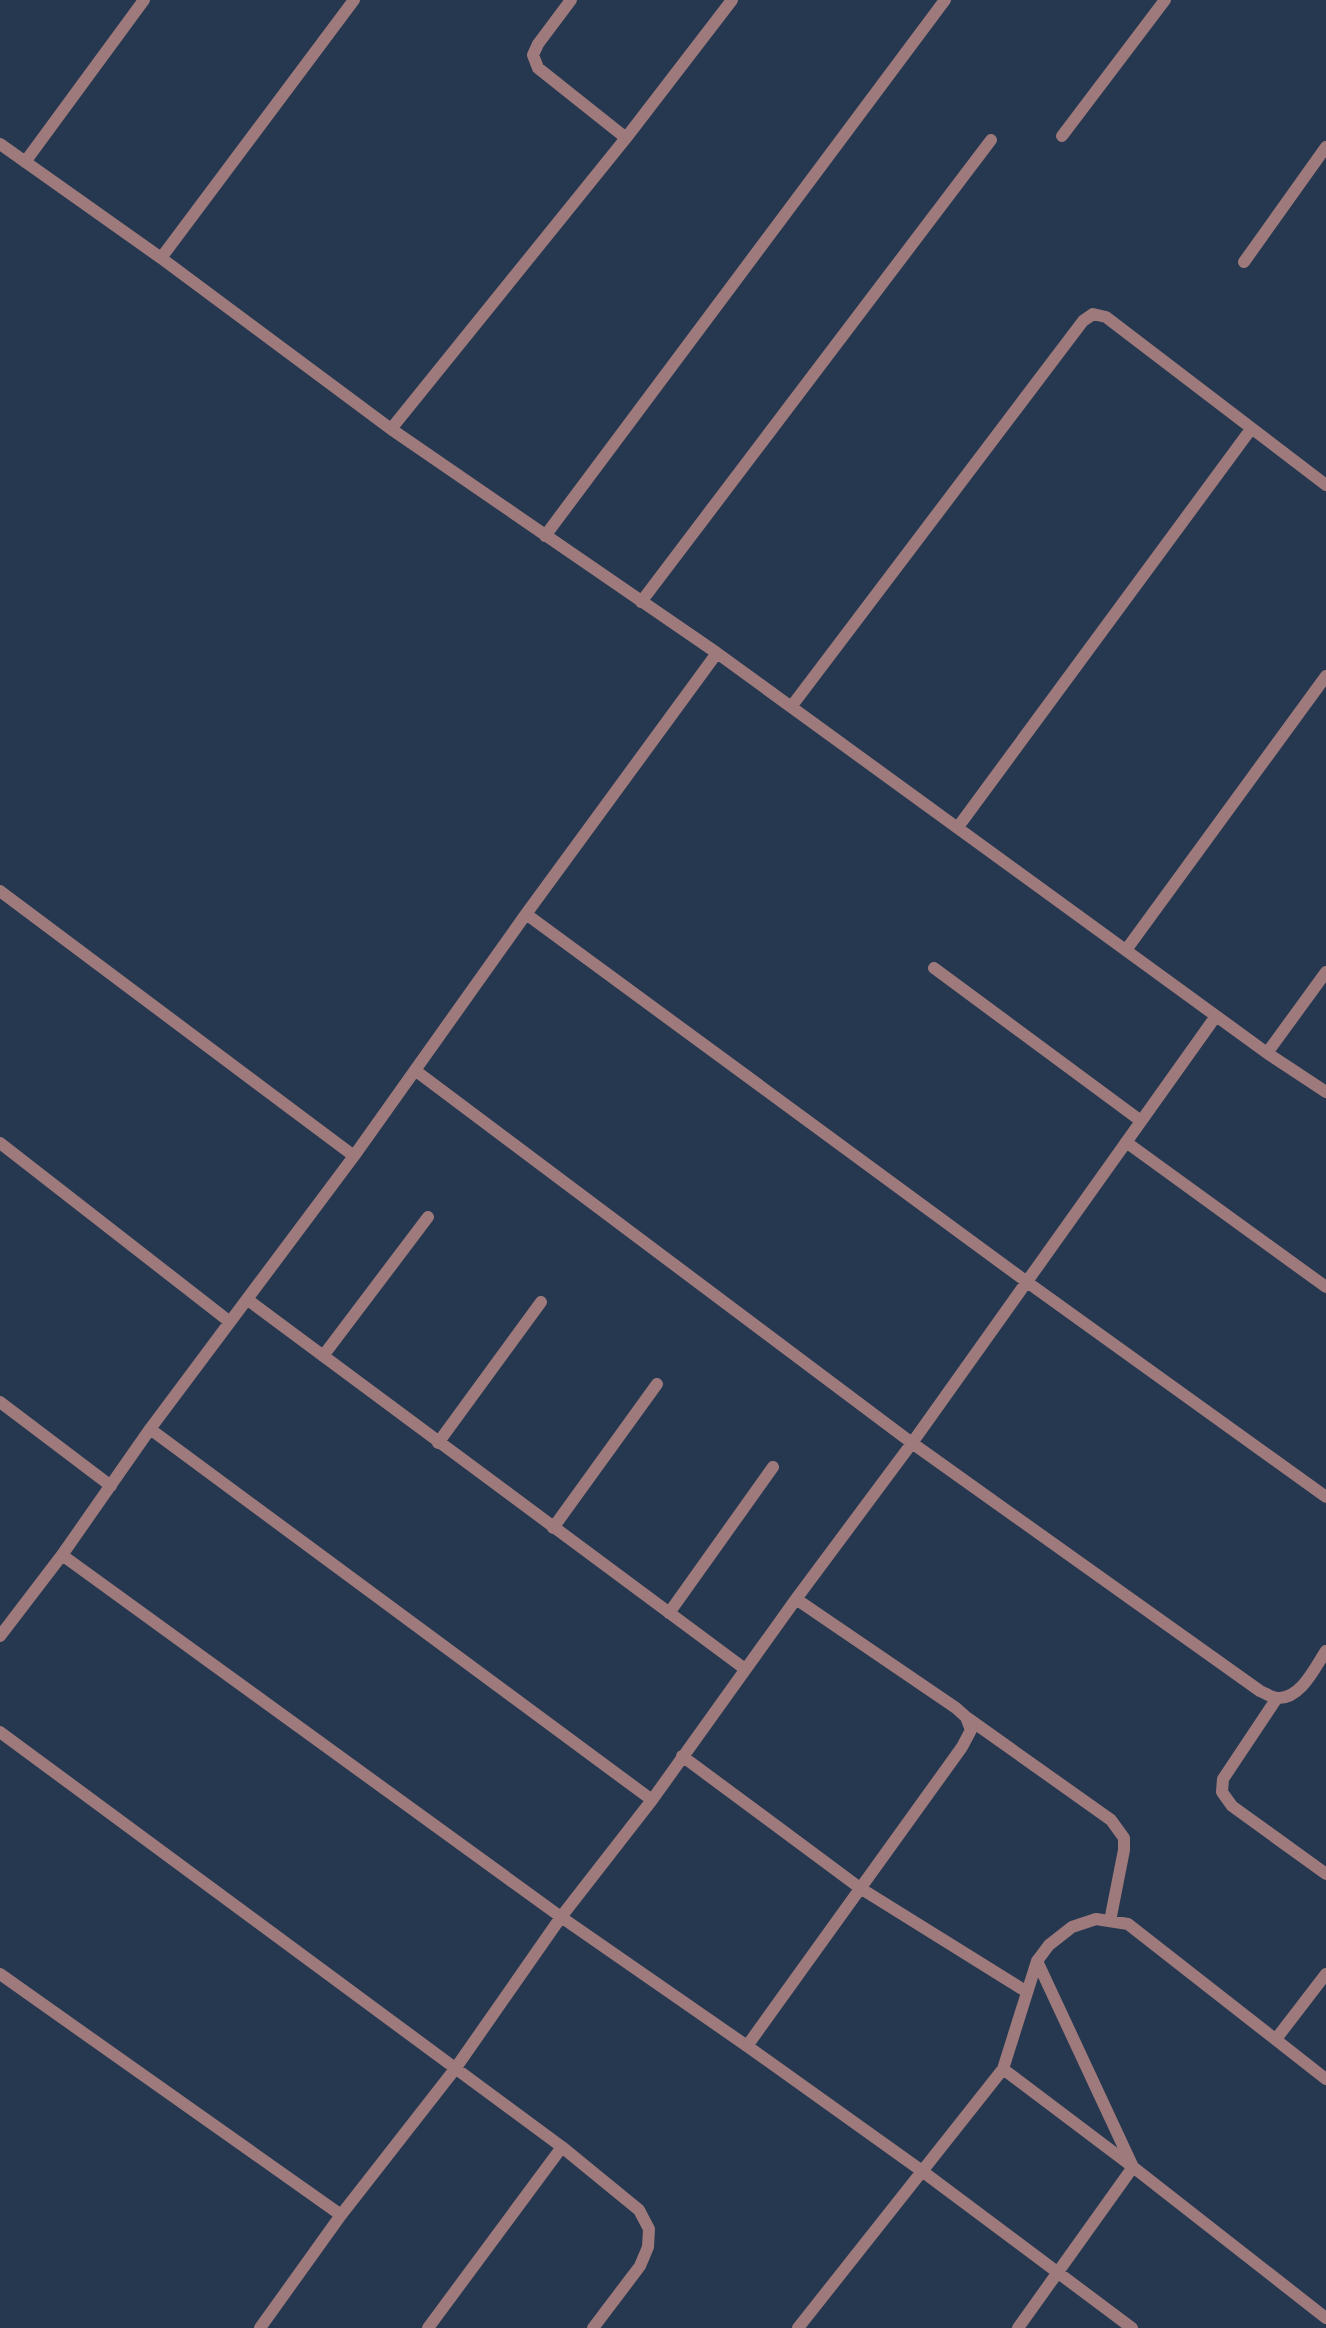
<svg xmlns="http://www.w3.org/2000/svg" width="1326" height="2328" viewBox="0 0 1326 2328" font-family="Signika,sans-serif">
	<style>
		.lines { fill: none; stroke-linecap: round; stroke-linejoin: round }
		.minor { stroke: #9f7a7c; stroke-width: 12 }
	</style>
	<rect width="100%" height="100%" fill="#25384f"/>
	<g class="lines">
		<path class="minor" d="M571,0l-33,44 -5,11 5,13 88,70
			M1062,136l103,-136
			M0,144l161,114 230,171 326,224 550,400 59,39
			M25,162l119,-162
			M161,258l193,-258
			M1244,262l82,-115
			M391,429l235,-291 106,-138
			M545,536l400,-536
			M641,602l350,-462
			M791,707l292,-386 10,-7 13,3 220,168
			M958,827l293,-398
			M0,891l354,265
			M526,914l501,368 299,215
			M1126,950l200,-274
			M934,968l207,153
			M1267,1053l59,-81
			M416,1071l496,372 348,248c5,2 12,7 18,7 23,1 37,-31 48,-47
			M1126,1142l200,145
			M0,1143l230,179
			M248,1300l497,369
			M323,1356l105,-139
			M0,1402l111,84
			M150,1429l502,371
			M438,1443l103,-141
			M553,1528l104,-144
			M62,1555l499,362 186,129 175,125 210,157
			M669,1613l104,-146
			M0,1636l62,-81 88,-126 204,-273 172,-242 191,-261
			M1277,1698l-54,81 -1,13 10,14 94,68
			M966,1717l145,103 13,18v12l-14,71
			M0,1732l562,415 77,63 10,19 -1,18 -8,19 -47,62
			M682,1756l178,132 167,104
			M0,1974l341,241
			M1276,2039l50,-65
			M747,2046l215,-299 9,-17 -5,-13 -10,-9 -160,-109
			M1003,2069l34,-108 12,-16 23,-18 24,-8 32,5 198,155
			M260,2328l81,-113 114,-146 106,-152 91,-117 144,-201 116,-156 304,-427
			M428,2328l134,-181
			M798,2328l205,-259 130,98 193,151
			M1018,2328l115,-161 -96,-206"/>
	</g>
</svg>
